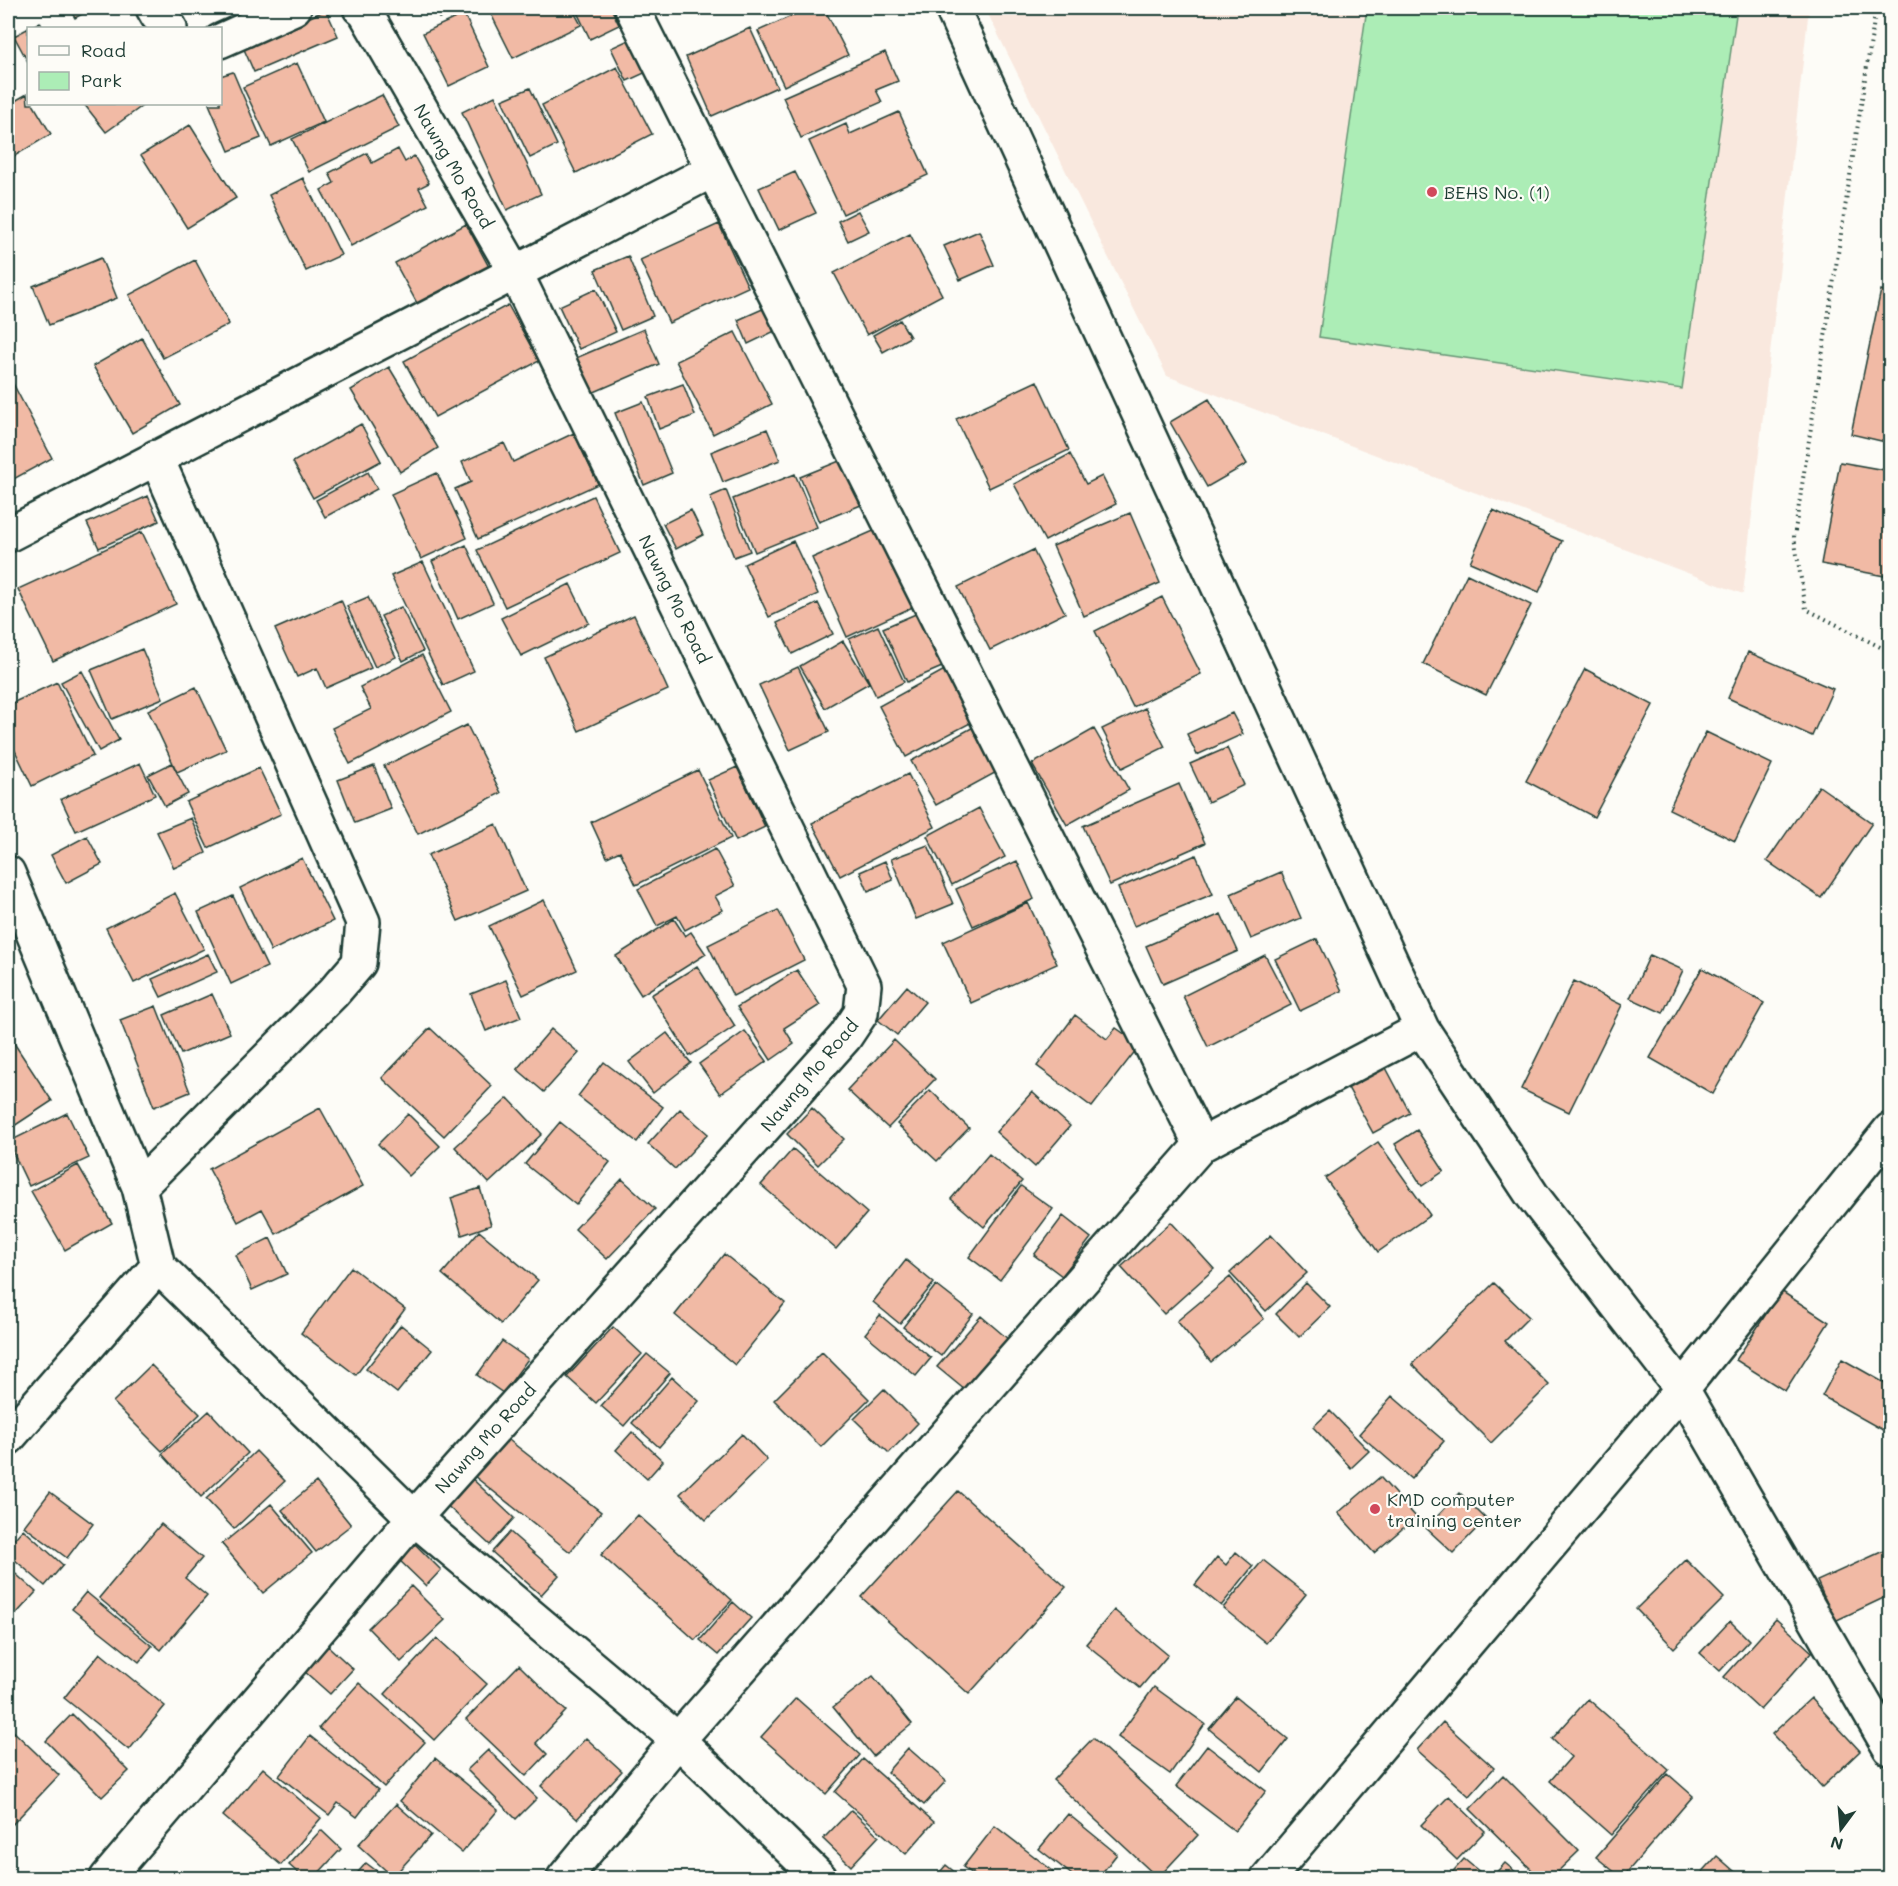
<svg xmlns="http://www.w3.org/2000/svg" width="1898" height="1886" viewBox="0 0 1898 1886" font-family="Mali,sans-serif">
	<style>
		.built { fill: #f9e8de }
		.green { fill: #acedb6; stroke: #669575; stroke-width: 1.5 }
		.building { fill: #f1baa5; stroke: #1f3d34; stroke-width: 1.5 }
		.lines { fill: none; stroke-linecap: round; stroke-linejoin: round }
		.minor-casing { stroke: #1f3d34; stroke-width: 38 }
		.tertiary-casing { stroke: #1f3d34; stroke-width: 38 }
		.path { stroke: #1f3d34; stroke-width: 4; stroke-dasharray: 1.5 4.5; stroke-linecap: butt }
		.minor { stroke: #fdfcf7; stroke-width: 33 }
		.tertiary { stroke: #fdfcf7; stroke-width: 33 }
		.poi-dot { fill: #d1495b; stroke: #fdfcf7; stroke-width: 2 }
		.labels { text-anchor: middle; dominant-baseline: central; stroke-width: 4.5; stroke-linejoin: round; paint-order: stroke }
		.street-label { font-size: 18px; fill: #1f3d34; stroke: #fdfcf7 }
		.poi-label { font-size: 18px; fill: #1f3d34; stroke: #fdfcf7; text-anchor: start }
	</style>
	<rect width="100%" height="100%" fill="#fdfcf7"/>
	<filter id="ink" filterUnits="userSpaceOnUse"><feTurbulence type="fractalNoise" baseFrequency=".0167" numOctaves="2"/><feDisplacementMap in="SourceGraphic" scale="12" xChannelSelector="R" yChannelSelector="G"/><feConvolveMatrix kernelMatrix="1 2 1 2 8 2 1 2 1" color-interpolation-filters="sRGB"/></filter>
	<g filter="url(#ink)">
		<path class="built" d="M985,8h824l-66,586 -576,-218z"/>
		<path class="green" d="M1367,8h370l-55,381 -363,-52z"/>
		<path class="building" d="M69,8h24l-18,10z
			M434,8h27l-22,10z
			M488,8h84l9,17 -68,33z
			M575,8h36l8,17 -29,14z
			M809,8h15l24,47 -64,31 -26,-55z
			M326,10l12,26 -84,36 -11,-25z
			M464,14l25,53 -40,19 -26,-53z
			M40,22l3,6h-15v34l-14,-26z
			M750,28l27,59 -65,29 -26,-59z
			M633,38l16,33 -22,10 -16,-33z
			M885,52l13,29 -22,9 6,12 -81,36 -18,-41z
			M297,63l27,59 -53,24 -28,-59z
			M617,67l35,67 -76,39 -34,-68z
			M233,72l28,66 -32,13 -20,-47h11v-28z
			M530,88l27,57 -27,13 -28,-58z
			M27,94l1,10h5l18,30 -43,26v-55z
			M382,95l17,32 -90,45 -17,-33z
			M495,96l46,98 -34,16 -45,-98z
			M84,104h61l-39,28z
			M899,112l29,63 -85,39 -34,-73 37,-17 4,10z
			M190,125l46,73 -49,30 -46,-73z
			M398,149l7,13 9,-6 15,27 -10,5 9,17 -77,41 -30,-56 13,-7 -5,-10 38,-20 5,10z
			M795,172l21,41 -37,17 -20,-42z
			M303,178l38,77 -35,16 -37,-76z
			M858,211l11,20 -21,10 -10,-20z
			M466,224l23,43 -71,38 -23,-42z
			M719,224l29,63 -79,36 -29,-63z
			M979,231l15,34 -34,15 -16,-34z
			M910,234l32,61 -75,40 -33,-62z
			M628,256l25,60 -32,14 -26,-60z
			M101,258l16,40 -68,27 -16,-39z
			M195,260l34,64 -66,34 -34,-63z
			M596,289l20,43 -37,17 -20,-43z
			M1881,290l9,2v151l-39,-9z
			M508,305l31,56 -104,56 -31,-56z
			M767,307l10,23 -29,14 -10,-24z
			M900,320l10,17 -27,15 -10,-17z
			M644,329l15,35 -67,29 -16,-35z
			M735,332l37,72 -59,30 -37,-73z
			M142,338l38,67 -48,28 -39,-67z
			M389,367l49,81 -38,24 -49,-82z
			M8,374l44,84 -42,23 -2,-5z
			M1037,381l32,69 -80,38 -33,-69z
			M683,384l12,31 -36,14 -11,-32z
			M1209,399l38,65 -40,23 -37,-65z
			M643,402l29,71 -28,12 -29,-72z
			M361,424l20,37 -68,37 -20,-36z
			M767,429l13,31 -57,22 -12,-30z
			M574,433l24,51 -120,55 -23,-50 16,-7 -9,-20 42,-19 9,19z
			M1070,454l16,30 16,-8 14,28 -71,37 -31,-57z
			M842,460l19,45 -42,17 -19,-45z
			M1840,462l50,9v106l-69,-13z
			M368,472l9,17 -52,28 -9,-17z
			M437,473l30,65 -46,21 -30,-65z
			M795,474l22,53 -62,25 -22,-53z
			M726,490l24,61 -16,6 -24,-60z
			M148,496l11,25 -60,27 -12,-25z
			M593,496l27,57 -115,54 -28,-57z
			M691,510l12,25 -27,14 -13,-25z
			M1493,510l69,31 -23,51 -69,-30z
			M1130,513l30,70 -76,33 -31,-70z
			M878,529l35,78 -66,30 -35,-79z
			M142,532l34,72 -123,57 -35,-72z
			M793,541l25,53 -49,23 -25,-53z
			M466,545l27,58 -35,16 -26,-58z
			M1033,550l32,63 -75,37 -32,-63z
			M423,562l51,109 -31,14 -52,-109z
			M1467,574l64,31 -45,90 -63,-31z
			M570,584l19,39 -68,33 -20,-38z
			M368,597l28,60 -21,10 -28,-61z
			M1162,597l39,77 -68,33 -38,-76z
			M341,600l30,68 -45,20 -9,-20 -20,9 -22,-48z
			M818,603l15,31 -41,20 -15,-31z
			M401,607l22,44 -20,10 -22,-45z
			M918,613l24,54 -35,15 -24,-54z
			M634,615l34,75 -89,41 -35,-74z
			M878,626l26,56 -28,14 -27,-57z
			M843,641l26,42 -44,25 -25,-42z
			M142,649l21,49 -51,21 -21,-49z
			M1748,652l85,37 -21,47 -84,-38z
			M422,655l29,57 -101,52 -18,-36 39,-19 -11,-22z
			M798,667l31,65 -39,18 -31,-65z
			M948,668l28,52 -70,37 -27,-51z
			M1585,669l68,36 -59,112 -68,-36z
			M82,671l37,69 -20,11 -38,-69z
			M57,682l36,74 -61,30 -24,-50v-31z
			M196,687l30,63 -49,22 -29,-62z
			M1145,708l20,39 -43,21 -20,-39z
			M1232,713l11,21 -46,21 -10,-21z
			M979,724l25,44 -68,37 -25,-44z
			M467,725l34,68 -83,41 -34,-68z
			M1094,729l35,61 -62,35 -35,-61z
			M1706,732l66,32 -37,77 -66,-32z
			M1227,748l17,37 -36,17 -18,-38z
			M140,763l15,32 -79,36 -15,-32z
			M172,763l16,31 -23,12 -17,-31z
			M374,766l17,43 -36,14 -17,-43z
			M737,767l28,60 -29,14 -28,-61z
			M259,768l22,46 -73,34 -22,-46z
			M698,770l33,68 -95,47 -16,-34 -13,6 -16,-35z
			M908,774l27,53 -95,49 -28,-53z
			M1179,784l26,59 -95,42 -27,-59z
			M1819,786l53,37 -51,75 -54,-37z
			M979,808l26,49 -53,28 -25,-49z
			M191,818l15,35 -32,15 -17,-36z
			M496,824l30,67 -68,30 -30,-66z
			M87,836l15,28 -36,19 -15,-28z
			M928,845l25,59 -37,15 -25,-60z
			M715,849l20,37 -20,10 8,14 -38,20 -8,-14 -20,10 -19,-37z
			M1196,855l17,39 -79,32 -16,-38z
			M302,858l31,63 -62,30 -31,-63z
			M885,861l8,19 -25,11 -8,-19z
			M1017,861l17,38 -61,27 -17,-37z
			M1281,872l20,46 -50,21 -20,-45z
			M175,893l29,56 -70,34 -28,-55z
			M233,896l34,71 -36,17 -33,-72z
			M544,900l33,70 -54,25 -34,-69z
			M1028,903l29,61 -86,39 -28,-61z
			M778,910l26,50 -71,36 -25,-51z
			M1221,914l17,37 -75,33 -17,-38z
			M674,919l11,17 6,-4 15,22 -65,41 -25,-39z
			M1317,939l25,52 -42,20 -25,-52z
			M208,954l9,18 -56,25 -9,-18z
			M1265,955l26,50 -83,42 -25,-51z
			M1650,955l33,15 -20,43 -33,-15z
			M697,966l38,60 -45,30 -39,-61z
			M1702,968l62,35 -51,91 -63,-36z
			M797,970l23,35 -36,23 10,16 -23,16 -34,-53z
			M506,980l15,37 -35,14 -15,-37z
			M1574,981l48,24 -53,107 -48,-23z
			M907,986l18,16 -28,33 -19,-15z
			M212,994l18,39 -49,21 -17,-39z
			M156,1006l34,86 -36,15 -34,-87z
			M1075,1015l32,24 9,-11 24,17 -48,62 -55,-41z
			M430,1028l62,58 -48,50 -62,-58z
			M551,1029l28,24 -35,39 -27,-23z
			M745,1031l22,30 -47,33 -21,-30z
			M667,1033l24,30 -38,30 -24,-31z
			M8,1034l44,67 -44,29z
			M894,1040l41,39 -47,49 -41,-38z
			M604,1062l59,45 -26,35 -59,-46z
			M1384,1064l26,49 -37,20 -27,-49z
			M930,1090l39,38 -32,33 -40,-37z
			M1032,1092l38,34 -35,41 -39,-35z
			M508,1098l34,36 -53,49 -34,-36z
			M320,1108l43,78 -87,48 -14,-25 -24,13 -29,-53z
			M812,1108l32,31 -26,26 -31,-31z
			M680,1109l28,25 -33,35 -27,-25z
			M67,1113l22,45 -60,28 -21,-44z
			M408,1114l32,32 -31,30 -31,-32z
			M560,1122l50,40 -34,43 -51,-41z
			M1417,1130l27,41 -22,15 -27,-42z
			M1378,1142l52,73 -52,37 -53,-74z
			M793,1149l74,64 -31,36 -75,-64z
			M989,1154l33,27 -38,46 -33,-28z
			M78,1165l34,58 -47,27 -34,-59z
			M622,1179l33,30 -48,50 -32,-30z
			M1021,1186l32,23 -53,71 -31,-23z
			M480,1188l11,37 -29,10 -11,-37z
			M1063,1216l28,22 -29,38 -28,-21z
			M1171,1222l43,47 -50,45 -43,-47z
			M479,1231l59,49 -37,44 -59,-50z
			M1271,1235l36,38 -41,38 -36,-38z
			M270,1238l17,36 -35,16 -16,-35z
			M724,1254l61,49 -50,62 -60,-50z
			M906,1260l28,23 -34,41 -27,-22z
			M351,1267l54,42 -49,66 -55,-42z
			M1230,1277l34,42 -53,43 -34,-41z
			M1306,1283l24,24 -31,30 -23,-23z
			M1494,1283l35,34 -24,24 44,44 -58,58 -79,-79z
			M936,1285l37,29 -32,42 -38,-29z
			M1781,1291l48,31 -44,69 -49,-31z
			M880,1315l51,43 -15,18 -51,-42z
			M981,1316l27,23 -43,51 -28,-23z
			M401,1325l31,25 -35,43 -31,-24z
			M613,1327l29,27 -46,49 -29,-26z
			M502,1341l26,18 -25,34 -26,-18z
			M822,1352l47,47 -48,48 -47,-47z
			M647,1354l23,19 -46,53 -23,-20z
			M1842,1359l48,27 -2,47 -66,-37z
			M151,1365l49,49 -38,37 -49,-49z
			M672,1377l27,24 -40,46 -27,-24z
			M884,1389l34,34 -29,30 -35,-34z
			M1392,1396l52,45 -33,38 -52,-45z
			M209,1411l39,42 -47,44 -39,-43z
			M1330,1411l39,40 -18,17 -38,-41z
			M632,1432l31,29 -16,18 -31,-29z
			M742,1434l25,26 -61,60 -26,-26z
			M505,1437l96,75 -31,40 -96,-76z
			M256,1451l29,30 -51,48 -28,-30z
			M466,1473l48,45 -24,27 -49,-45z
			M1380,1477l36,40 -42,36 -36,-40z
			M316,1482l35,43 -35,27 -34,-42z
			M958,1491l108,96 -97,107 -108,-97z
			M50,1492l43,32 -26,34 -43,-32z
			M1460,1493l26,26 -33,34 -27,-25z
			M271,1504l41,49 -49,40 -41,-49z
			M638,1515l94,85 -37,40 -94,-85z
			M161,1524l41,34 -17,20 22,18 -46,54 -62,-52z
			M23,1529l40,36 -18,21 -37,-32v-8z
			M510,1532l49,43 -18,20 -49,-43z
			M412,1541l29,29 -15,16 -30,-29z
			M1890,1548v47l-55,26 -18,-40z
			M1236,1552l17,14 -32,40 -26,-21 22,-28 9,8z
			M1263,1560l43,34 -40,49 -43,-35z
			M1686,1560l38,38 -50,50 -38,-39z
			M8,1567l28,25 -28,31z
			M411,1586l34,34 -44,42 -33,-34z
			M86,1592l66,54 -13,16 -67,-53z
			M733,1602l18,16 -33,37 -18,-15z
			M1114,1610l54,45 -28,33 -54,-44z
			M1776,1619l36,33 -52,58 -36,-33z
			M1730,1621l19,19 -29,31 -20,-18z
			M437,1638l50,46 -53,56 -49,-46z
			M328,1646l25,23 -23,25 -26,-23z
			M100,1653l65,53 -36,44 -65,-52z
			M519,1665l47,46 -30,32 11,11 -21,22 -60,-57z
			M873,1676l39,48 -39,32 -40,-49z
			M359,1683l66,59 -41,45 -65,-59z
			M1154,1687l51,37 -35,50 -52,-37z
			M1236,1697l52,42 -26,33 -53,-43z
			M796,1698l64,57 -34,39 -65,-57z
			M1811,1698l49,53 -38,36 -50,-53z
			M1588,1699l81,71 -58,65 -61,-54 21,-24 -19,-18z
			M72,1714l57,57 -27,26 -56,-56z
			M1443,1722l51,46 -25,28 -52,-46z
			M8,1726l51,49 -51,54z
			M310,1736l68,54 -21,27 -19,-14 -9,12 -50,-39z
			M586,1738l36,33 -45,48 -36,-33z
			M1093,1738l105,97 -40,43 -105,-98z
			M1207,1746l59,45 -31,40 -59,-45z
			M908,1748l38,33 -22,24 -37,-33z
			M488,1750l49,48 -21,21 -49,-49z
			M435,1758l63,52 -36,43 -62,-52z
			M863,1759l71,63 -28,32 -71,-62z
			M263,1768l58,50 -40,47 -58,-49z
			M1668,1774l25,22 -71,82 -26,-21z
			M1503,1775l76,76 -28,27h-11l-70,-69z
			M1449,1796l36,35 -28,29 -36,-35z
			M396,1804l35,31 -38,42 -35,-32z
			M851,1810l28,26 -28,30 -28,-27z
			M1068,1814l49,40 -19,24h-22l-37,-29z
			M995,1826l58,45 -6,7h-68l-16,-11z
			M321,1830l20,19 -27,29h-10l-15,-13z
			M1717,1856l25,22h-45z
			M1464,1859l23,19h-40z
			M366,1863l20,15h-33z
			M1505,1863l18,15h-32z
			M946,1865l16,13h-27z"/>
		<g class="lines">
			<g class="minor-casing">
				<path id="minor" d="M153,8l4,7 13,13
					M952,8l470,1021 110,166 150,194 208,359
					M220,41l74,-33
					M8,535l705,-365
					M8,873l131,314 19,79 256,252 264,222 142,138
					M1201,1145l221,-116
					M139,1187l194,-194 26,-30 4,-41 -207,-465
					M8,1438l150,-172
					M107,1878l307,-360 431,-481 16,-24 3,-28 -350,-715 -149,-258 -5,-4
					M564,1878l114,-138 523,-595 -569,-1137"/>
			</g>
			<g class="tertiary-casing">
				<path id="tertiary" d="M1268,1878l414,-489 208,-259"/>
			</g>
			<path class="path" d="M1876,8l-82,529 12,72 84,43"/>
			<use href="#minor" class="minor"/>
			<use href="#tertiary" class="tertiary"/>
		</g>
	</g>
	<g class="poi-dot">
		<circle cx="1432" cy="192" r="6"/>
		<circle cx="1375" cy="1509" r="6"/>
	</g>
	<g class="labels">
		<g class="street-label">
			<text transform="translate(454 166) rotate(60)">Nawng Mo Road</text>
			<text transform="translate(675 599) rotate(64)">Nawng Mo Road</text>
			<text transform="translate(809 1075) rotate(-50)">Nawng Mo Road</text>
			<text transform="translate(485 1438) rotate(-48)">Nawng Mo Road</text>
		</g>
		<g class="poi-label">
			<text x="1444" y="192">BEHS No. (1)</text>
			<text x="1387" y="1499">KMD computer<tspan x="1387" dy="21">training center</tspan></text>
		</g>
	</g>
	<rect width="1898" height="1886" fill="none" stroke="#fdfcf7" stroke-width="30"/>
	<rect x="15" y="15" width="1868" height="1856" fill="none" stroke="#1f3d34" stroke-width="2" filter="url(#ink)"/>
	<rect x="27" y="27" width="195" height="78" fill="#fdfcf7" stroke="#a4b0a9" stroke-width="1.5"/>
	<rect x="39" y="46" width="30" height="9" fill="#fdfcf7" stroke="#a4b0a9" stroke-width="1.5"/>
	<text x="81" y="57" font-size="18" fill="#1f3d34">Road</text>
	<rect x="39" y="72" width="30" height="18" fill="#acedb6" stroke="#a4b0a9" stroke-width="1.5"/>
	<text x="81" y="87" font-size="18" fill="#1f3d34">Park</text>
	<g transform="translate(1841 1829) rotate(196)" stroke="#fdfcf7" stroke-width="4.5" paint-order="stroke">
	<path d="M0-4.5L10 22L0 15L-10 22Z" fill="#1f3d34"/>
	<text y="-9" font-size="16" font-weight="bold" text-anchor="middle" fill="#1f3d34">N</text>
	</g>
</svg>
